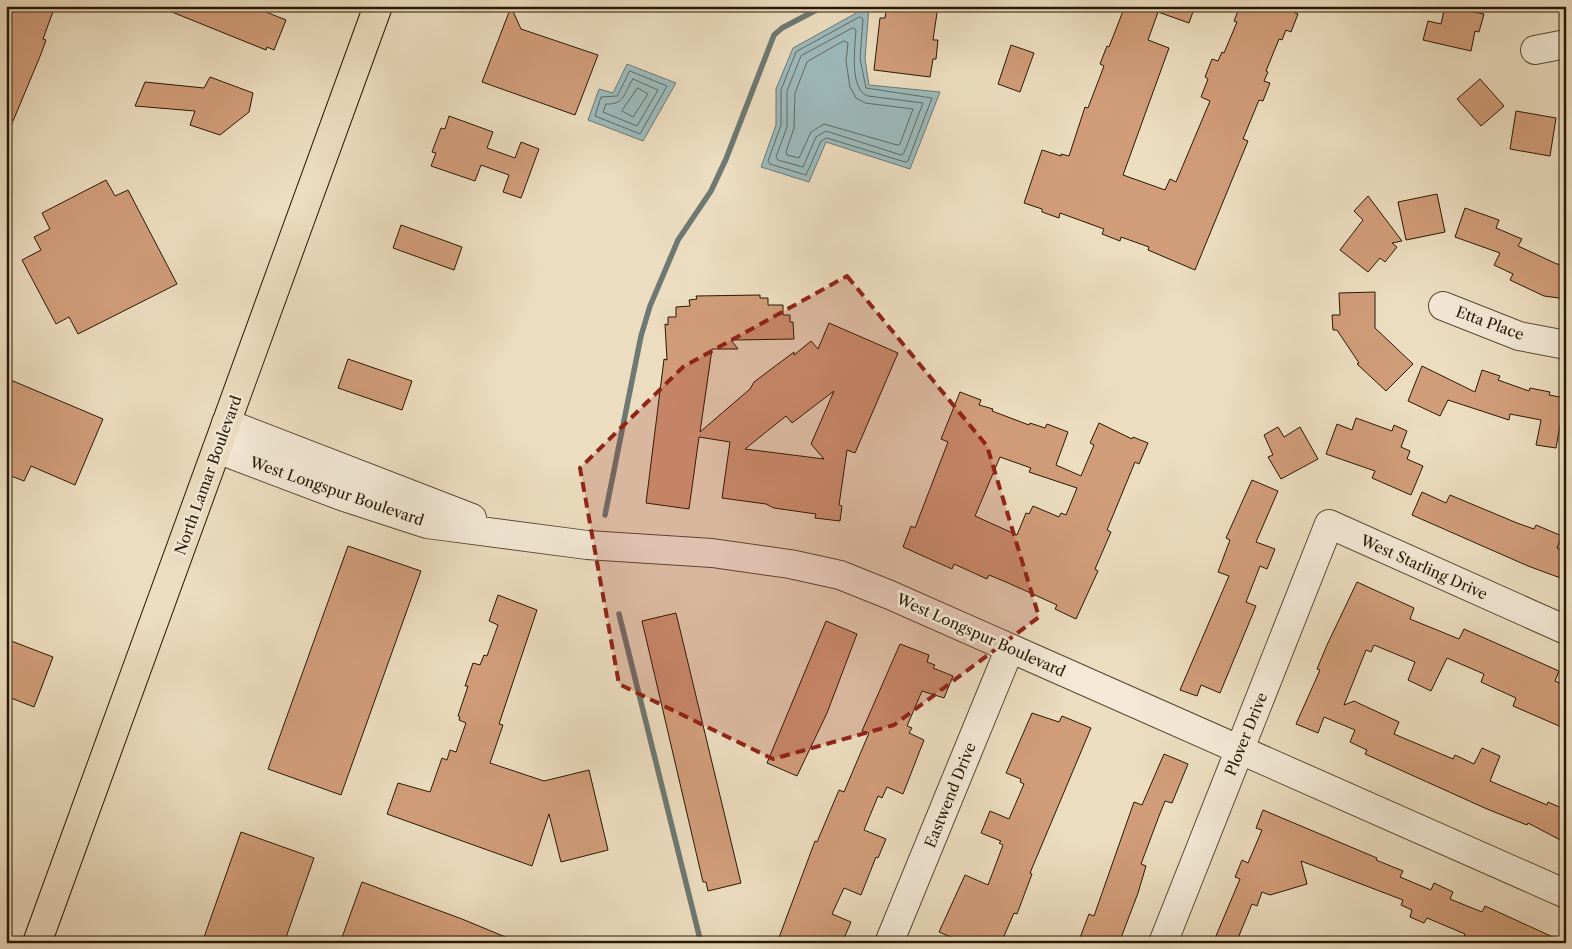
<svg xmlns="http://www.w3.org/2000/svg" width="1572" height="949" viewBox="0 0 1572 949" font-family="'Libre Caslon Text',serif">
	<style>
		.water { fill: #9cbabc; stroke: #6d7972 }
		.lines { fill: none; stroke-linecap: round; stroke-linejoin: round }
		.shore { stroke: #626960; stroke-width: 1 }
		.stream { stroke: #6d7972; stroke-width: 5.5 }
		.building { fill: #d19d79; stroke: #271803; fill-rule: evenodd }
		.minor-casing { stroke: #584932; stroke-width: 30 }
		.major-casing { stroke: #271803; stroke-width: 30 }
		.minor { stroke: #f3e9d6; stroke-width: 28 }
		.major { stroke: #ecddc0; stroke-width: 28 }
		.marked { fill: #8f2418; fill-opacity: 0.2; stroke: #8f2418; stroke-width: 4; stroke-dasharray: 10 6; stroke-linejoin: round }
		.labels { text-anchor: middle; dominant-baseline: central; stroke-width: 5; stroke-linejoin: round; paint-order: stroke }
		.street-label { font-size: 15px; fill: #271803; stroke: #f3e9d6 }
	</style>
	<rect width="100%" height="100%" fill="#ecddc0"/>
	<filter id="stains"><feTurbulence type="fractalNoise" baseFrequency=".004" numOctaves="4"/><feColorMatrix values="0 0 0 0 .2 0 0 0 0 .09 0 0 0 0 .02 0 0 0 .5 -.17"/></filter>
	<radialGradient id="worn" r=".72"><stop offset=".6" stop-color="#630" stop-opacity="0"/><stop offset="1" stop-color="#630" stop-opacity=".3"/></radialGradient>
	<path class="water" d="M869,6l-4,53 4,26 71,7 -30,77 -84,-27 -17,40 -48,-15 15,-42v-36l17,-41z
		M627,64l49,19 -33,58 -55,-21 11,-31 14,4z"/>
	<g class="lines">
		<path class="shore" d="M860,17l3,2 -3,40 6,29 66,10 -24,63 -3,1 -78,-24 -6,3 -15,34 -36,-11 -2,-3 13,-36v-35l15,-38z
			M853,28l3,2c-1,17 -7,60 12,66l55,7 -19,50 -3,2 -75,-24 -10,6 -13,30 -25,-7 -2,-3 11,-30v-36l14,-35z
			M844,41l4,2 -2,18 4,26 6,11 9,5 48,6 -13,35 -3,1 -73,-21 -13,8 -12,26 -12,-3 -1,-3 8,-24 1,-35 12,-31z
			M630,71l37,15 -27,48 -45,-18 6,-19 16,-1z
			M633,79l25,11 -21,36 -34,-14 3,-8c19,1 18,-12 27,-25z
			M638,88l10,6 -15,23 -11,-6z"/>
		<path class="stream" d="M605,515l36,-179 9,-30 28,-66 33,-49 15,-32 48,-124 8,-7 42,-22
			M619,614l82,329"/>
	</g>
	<path class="building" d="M6,6h49l-12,33 3,1 -5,14 -33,79h-2z
		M157,6h94l35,14 -12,30 -7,-3 -1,3z
		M887,6h51l-5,34h5l-2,19h-3l-3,18 -56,-7 6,-52h5z
		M1125,6h70l-6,17 -31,-11 -10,28 21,8 -46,127 42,15 5,-11 6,3 34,-81 -9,-4 7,-18 -3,-2 7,-18 6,2 4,-9 2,1 13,-31 -3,-1 6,-15h58l-3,7 3,1 -7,18 -5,-2 -4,10 -3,-1 -13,32 2,1 -4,9 6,2 -7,18 -4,-1 -16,39 5,2 -53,129 -47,-20 1,-3 -28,-10 -1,4 -18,-7 2,-5 -44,-16 -1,5 -17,-6v-3l-18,-6 18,-53 19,6v-2l8,2 16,-49 3,1 16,-42 -4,-2 7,-18 2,1z
		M1445,6l39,8 -5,18 -4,-1 -4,20 -48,-11 5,-19 13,3z
		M511,7l10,22 77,26 -23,60 -93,-33z
		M1011,45l23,8 -14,39 -22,-8z
		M210,77l43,16 -4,19 -29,23 -30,-10 5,-14 -60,-5 10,-24 59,6z
		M1480,79l24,27 -23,20 -24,-27z
		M1516,111l40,7 -6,38 -40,-7z
		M449,116l44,16 -6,16 28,10 6,-16 18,7 -18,49 -18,-6 6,-17 -28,-10 -6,16 -44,-15 5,-13 -4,-1 9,-24 4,1z
		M106,180l9,16 13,-6 49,94 -99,50 -9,-17 -13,7 -34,-64 19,-10 -7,-13 16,-8 -8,-16z
		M1437,194l8,38 -39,8 -8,-38z
		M1368,196l34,45 -10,2 5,4 -12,15 -5,-4 -12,14 -28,-22 23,-30 -9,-9z
		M1465,208l34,12 -3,8 26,11 -4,7 39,18 9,1v34l-22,-3 -34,-16 3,-6 -19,-9 6,-12 -45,-16z
		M401,225l61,22 -8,23 -61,-22z
		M1375,292v36l38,36 -27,27 -29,-27 2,-1 -22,-33h-4l-1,-15h8l-1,-22z
		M760,295v3h8v7h15v10h7v7h3l1,17 -60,1h-3l7,9h-26l-12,83 50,-43 4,-7 40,-30v3l17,-14 7,8 11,-26 69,30 -43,100 -8,-3 -8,55 3,1 -2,15 -25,-3 1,-4 -42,-6 -8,-4 -44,-6 8,-56 -31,-5 -10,72 -43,-6 18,-144 3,1 -2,-36 3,1v-8h8v-10l14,-1 -1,-6 8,-1 -1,-3zM834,391l-23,53 13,15 -79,-10 41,-33 6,7z
		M348,359l64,22 -10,29 -64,-22z
		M1422,366l53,26 7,-22 18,6 -2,4 31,11 1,-3 20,4 -1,3 16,3 -9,50 -20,-3 5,-25 -31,-6 -1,6 -61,-20 -8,16 -32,-15z
		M6,378l97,41 -28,66 -44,-19 -7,15 -18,-7z
		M960,392l21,8 -2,5 14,4 -1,2 37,14 1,-2 15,5 2,-4 21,8 -12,33 25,11 13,-31 -4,-2 9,-20 33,16 1,-2 15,6 -9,21 -4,-2 -28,68 4,2 -16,37 3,2 -22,48 -21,-10 2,-4 -51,-23 -17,-7 -2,4 -33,-15 -2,5 -49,-22 8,-21 4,2 33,-86 -7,-3zM1000,457l31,11 -2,4 48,16 -11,27 -5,-2 -2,4 -26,-11 -4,8 -3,-1 -9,22 -42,-19z
		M1356,418l36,13 2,-6 13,6 -6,16 9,4 -3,8 16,7 -12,29 -39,-17 3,-7 -49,-17 11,-30 15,6z
		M1278,427l6,10 16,-10 18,32 -37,20 -13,-22 5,-2 -9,-20z
		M1252,480l26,11 -22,51 19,7 -8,20 -7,-3 -14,36 10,4 -36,87 -19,-8 -4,11 -17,-6 49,-114 -11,-4 12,-32 -4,-2z
		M1422,492l24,11 4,-8 67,28 17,6 2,-4 26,11 -5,12 9,4v28l-38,-14 -116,-51z
		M348,546l73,25 -80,224 -73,-26z
		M1357,582l57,26 -4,11 49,20 5,-10 95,42 -4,10 11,5v43l-53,-23 3,-8 -35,-16 3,-8 -37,-16 -16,33 -23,-11 7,-18 -41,-17 -3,7 -5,-2 -22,55 10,-4 45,21 -5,12 59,25 2,-4 19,9 8,-16 18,8 -10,25 57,24 1,-3 18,8v33l-38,-20 -1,2 -40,-16 -122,-55 2,-4 -17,-8 5,-12 -31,-13 -6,16 -22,-9 24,-54 -3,-1 10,-24z
		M498,595l39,15 -38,114 4,1 -13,38 54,18 45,-11 19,80 -47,12 -12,-48 -17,52 -145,-52 11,-31 32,9 12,-34 5,2 3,-10 6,2 10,-29 -7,-3 1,-3 -2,-1 10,-30h-3l8,-23 7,2 4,-10 3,1 11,-31 -9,-4z
		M676,613l65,270 -33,8 -2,-9h-3l-61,-261z
		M826,621l31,13 -30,79 -30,63 -30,-13z
		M6,639l47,18 -19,50 -28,-11z
		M900,644l29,11 -2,7 8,3 -2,3 20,8 -9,22 -22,-7 -15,35 5,2 -3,5 15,7 -21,54 -16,-7 -5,11 -4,-2 -14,34 22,9 -8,19 -2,-1 -15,38 -17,-7 -12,26 19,8 -9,21h-65l38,-102 2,1 22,-52 5,2 25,-59 -7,-2z
		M1032,713l27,9 3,-6 29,12 -61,145 2,1 -15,40 -3,-1 -13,30h-36l-26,-11 26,-57 23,10 15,-40 -4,-2 2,-2 -20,-8 9,-22 19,8 15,-35 -4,-2 1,-3 -15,-6z
		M1164,754l24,10 -16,39 -7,-2 -6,15 -18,48 5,2 -8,27 -19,50h-41l11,-29 5,2 40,-114 8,3z
		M1263,810l114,48 -1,2 27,11 -3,6 31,13 3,-7 19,9 -3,7 32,13 3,-6 81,37h-104l3,-9 -38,-16 -3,5 -14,-6 2,-7 -11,-5 2,-5 -102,-39 6,23 -37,11 -8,-3 -5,14 -5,-2 -16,39h-23l27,-64 -5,-2 7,-17 6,3 14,-33 -6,-2z
		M241,832l73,26 -30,85h-82z
		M362,882l100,37 58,24h-180z"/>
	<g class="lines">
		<g class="minor-casing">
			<path id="minor" d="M1535,50l31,-6
				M1443,306l76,30 47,9
				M226,423l246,95
				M217,449l127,48 83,27 160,21 125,8 78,11 50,11 50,20 676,299
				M889,943l121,-295
				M1163,943l166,-419 237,106"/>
		</g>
		<g class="major-casing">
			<path id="major" d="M37,943l341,-937"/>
		</g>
		<use href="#minor" class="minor"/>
		<use href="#major" class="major"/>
	</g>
	<path class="marked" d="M847,276l140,170 52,171 -145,108 -121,34 -154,-75 -39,-216 103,-101z"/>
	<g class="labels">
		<g class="street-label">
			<text transform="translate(1490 323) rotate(20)">Etta Place</text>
			<text transform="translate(208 475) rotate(-70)">North Lamar Boulevard</text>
			<text transform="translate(337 491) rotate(19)">West Longspur Boulevard</text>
			<text transform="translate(1424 567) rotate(24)">West Starling Drive</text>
			<text transform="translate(981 635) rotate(24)">West Longspur Boulevard</text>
			<text transform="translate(1246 734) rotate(-68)">Plover Drive</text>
			<text transform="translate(950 795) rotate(-68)">Eastwend Drive</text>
		</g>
	</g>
	<rect width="1572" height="949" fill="none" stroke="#ecddc0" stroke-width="25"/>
	<rect x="8" y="8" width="1557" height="934" fill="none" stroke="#271803" stroke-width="2.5"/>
	<rect x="12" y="12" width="1547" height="924" fill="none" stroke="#271803"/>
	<rect width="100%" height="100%" filter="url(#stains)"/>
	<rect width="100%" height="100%" fill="url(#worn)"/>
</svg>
